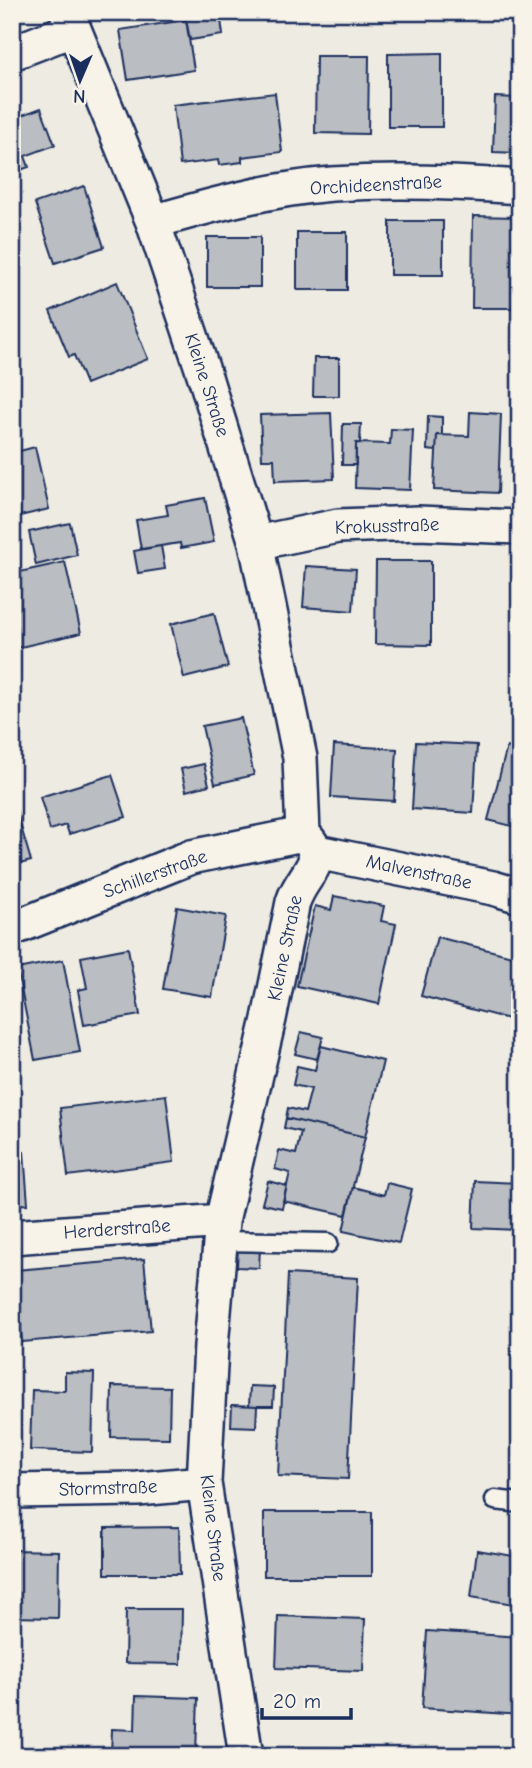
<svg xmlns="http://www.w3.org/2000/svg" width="532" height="1768" viewBox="0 0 532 1768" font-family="'Comic Neue',sans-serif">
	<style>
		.building { fill: #babdc2; stroke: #1b2f5e; stroke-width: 2 }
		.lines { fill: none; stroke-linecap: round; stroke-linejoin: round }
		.service-casing { stroke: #1b2f5e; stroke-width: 23 }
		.minor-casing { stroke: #1b2f5e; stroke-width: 38 }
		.service { stroke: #f7f3e8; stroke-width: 18 }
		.minor { stroke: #f7f3e8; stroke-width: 33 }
		.labels { text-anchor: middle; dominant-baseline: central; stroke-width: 6; stroke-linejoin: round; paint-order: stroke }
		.street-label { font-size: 19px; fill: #1b2f5e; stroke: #f7f3e8 }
	</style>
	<rect width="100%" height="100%" fill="#eeebe2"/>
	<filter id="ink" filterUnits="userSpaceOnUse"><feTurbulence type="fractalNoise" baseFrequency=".0143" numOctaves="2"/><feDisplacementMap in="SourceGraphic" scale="14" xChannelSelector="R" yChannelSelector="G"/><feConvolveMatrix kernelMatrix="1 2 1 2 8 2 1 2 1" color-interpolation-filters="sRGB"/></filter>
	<g filter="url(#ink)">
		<path class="building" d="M220,12l3,23 -33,5 -5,-27z
			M186,20l8,50 -66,10 -8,-50z
			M442,53v74h-54v-73z
			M316,56h53l-1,78 -53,-1z
			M275,93l7,59 -40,5v5l-23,3 -1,-5 -38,5 -7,-60z
			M495,97l25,1v55l-27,-1z
			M41,108l14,37 -30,11 4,11 -17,6v-54z
			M84,186l20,61 -49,16 -20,-60z
			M473,216l47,1v91h-48z
			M390,221h53v54h-53z
			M297,232h50v58h-50z
			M207,237h53v50h-53z
			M117,282l31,77 -62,25 -12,-29 -5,2 -19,-46z
			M314,358h25v38h-26z
			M470,412l31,2 -3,79 -64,-3 3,-55 32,1z
			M331,413l3,66 -59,2 -1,-22h-12l-2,-44z
			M428,416l14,1v18h-5l-1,16 -9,-1z
			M343,424h18l-1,19h-4v22h-14z
			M391,429l22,1 -3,60 -55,-2 1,-45 34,1z
			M35,447l14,62 -37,9v-65z
			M205,498l9,44 -33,6 -1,-5 -39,6 -5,-29 32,-5 -2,-10z
			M70,523l7,32 -41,10 -7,-33z
			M161,546l4,23 -27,4 -4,-22z
			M376,561h55v84l-56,-1z
			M65,562l16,71 -69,16v-57l7,-2 -4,-17z
			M306,566l50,3 -3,42 -50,-4z
			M214,613l14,54 -44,11 -13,-54z
			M241,718l13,57 -39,9 -13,-58z
			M416,742l61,3 -4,68 -61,-4z
			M334,745l63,4 -3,52 -63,-4z
			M507,747l13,4v77l-32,-8z
			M204,764l5,21 -23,6 -5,-22z
			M112,775l14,42 -57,17 -3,-9 -16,5 -10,-33z
			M12,796l19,65 -19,5z
			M334,896l50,10 -3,15 15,3 -17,80 -82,-18 18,-80 16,4z
			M177,907l49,9 -14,81 -49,-8z
			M437,937l83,21v64l-99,-26z
			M128,948l12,67 -56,10 -6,-35 9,-2 -6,-31z
			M63,960l17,92 -45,8 -18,-91z
			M301,1032l22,5 -6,22 -22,-5z
			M321,1046l62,15 -18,76 -79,-19 2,-10 17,4 6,-23 -18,-4 4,-19 18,4z
			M166,1095l8,67 -106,14 -8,-68z
			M286,1118l79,19 -19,78 -63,-14 7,-28 -15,-4 4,-19 17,4 5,-22 -17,-4z
			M24,1152l4,52 -16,1v-52z
			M268,1181l19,5 -5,22 -20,-4z
			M475,1181l45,2v47l-47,-2z
			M387,1183l25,6 -13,54 -56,-12 10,-44 31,8z
			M238,1245l22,2 -1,21 -22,-1z
			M144,1259l7,72 -129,11 -6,-72z
			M288,1274l70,4 -10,201 -70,-3z
			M65,1372l29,1 -2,79 -62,-2 2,-60 33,1z
			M112,1386l58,1 -1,51 -58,-1z
			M250,1386l24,1 -1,19h-24z
			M232,1405l25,1 -1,21 -25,-1z
			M264,1512h108v64h-108z
			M179,1527l1,47h-75v-46z
			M12,1550l47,1 -1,67 -46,-1z
			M477,1550l43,7v48l-49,-8z
			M126,1609h56l-1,55 -56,-1z
			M278,1616l87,3 -2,52 -87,-3z
			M427,1631l93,6v78l-98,-7z
			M136,1696l62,2 -2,55 -50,-1v4h-35l1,-27 23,1z
			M293,1747l66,1v8h-66z"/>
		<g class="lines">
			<g class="service-casing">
				<path id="service" d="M220,1241l108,2
					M495,1500l25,3"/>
			</g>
			<g class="minor-casing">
				<path id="minor" d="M67,12l86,210 53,158 50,163 44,215 3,76c29,28 0,37 -10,68l-24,117 -47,202 -11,125 -7,137 42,273
					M12,53l62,-24
					M153,222c58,-17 118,-33 179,-38 62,-4 125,-2 188,3
					M256,543l82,-17 80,-3 102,4
					M317,852l176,36 27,8
					M12,929l179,-72 112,-23
					M12,1237l210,-16
					M12,1491l126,-2 66,-6"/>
			</g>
			<use href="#service" class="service"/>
			<use href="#minor" class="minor"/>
		</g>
	</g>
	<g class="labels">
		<g class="street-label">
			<text transform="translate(376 185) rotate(-3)">Orchideenstraße</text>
			<text transform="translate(207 385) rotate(72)">Kleine Straße</text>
			<text transform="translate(387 526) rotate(-2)">Krokusstraße</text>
			<text transform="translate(419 872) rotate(12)">Malvenstraße</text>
			<text transform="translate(155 874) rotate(-20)">Schillerstraße</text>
			<text transform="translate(285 948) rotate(-78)">Kleine Straße</text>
			<text transform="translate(117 1229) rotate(-4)">Herderstraße</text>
			<text transform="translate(108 1488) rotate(-2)">Stormstraße</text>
			<text transform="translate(213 1528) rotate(83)">Kleine Straße</text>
		</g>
	</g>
	<rect width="532" height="1768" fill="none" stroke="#f7f3e8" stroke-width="42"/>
	<rect x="21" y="21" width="490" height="1726" fill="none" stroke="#1b2f5e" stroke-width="2.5" filter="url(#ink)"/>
	<g transform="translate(80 80) rotate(182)" stroke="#f7f3e8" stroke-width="5" paint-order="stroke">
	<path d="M0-5L12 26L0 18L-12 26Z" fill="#1b2f5e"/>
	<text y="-10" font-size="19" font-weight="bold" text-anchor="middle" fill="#1b2f5e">N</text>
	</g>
	<path d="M262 1708v10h89v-10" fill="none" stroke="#1b2f5e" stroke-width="3.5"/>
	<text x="273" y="1708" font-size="21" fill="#1b2f5e" stroke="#f7f3e8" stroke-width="5" paint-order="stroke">20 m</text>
</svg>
